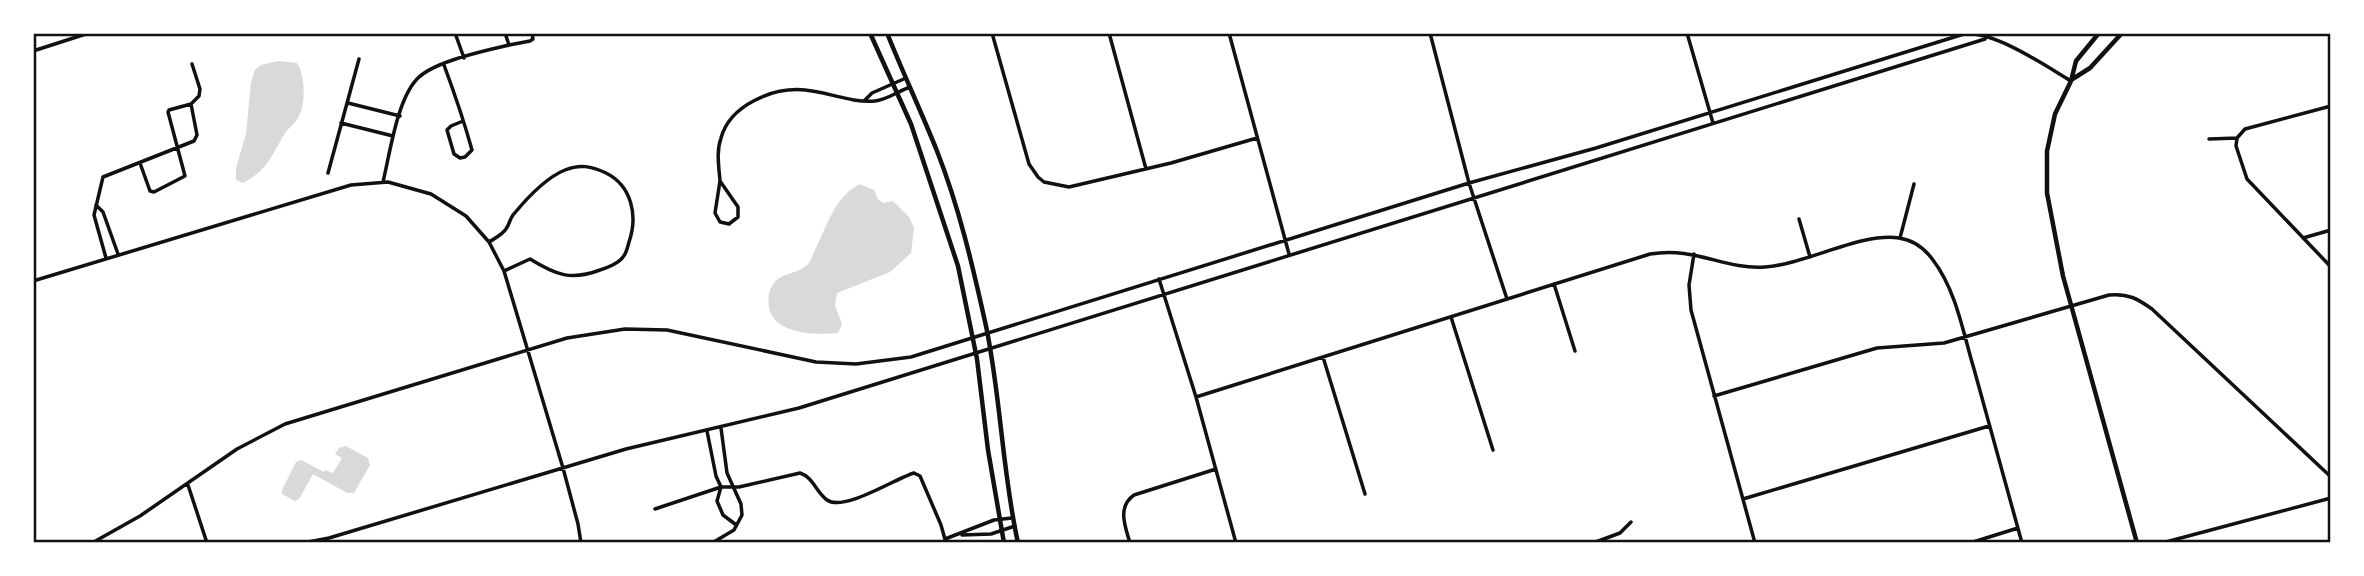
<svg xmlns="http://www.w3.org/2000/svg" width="2364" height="576" viewBox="0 0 2364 576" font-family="'Nunito Sans',sans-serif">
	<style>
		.water { fill: #d9d9d9 }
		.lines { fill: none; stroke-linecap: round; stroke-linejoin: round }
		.minor { stroke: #111; stroke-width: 3.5 }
		.tertiary { stroke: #111; stroke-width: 4.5 }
		.neatline { fill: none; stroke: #111; stroke-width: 2.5 }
	</style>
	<rect width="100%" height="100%" fill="#fff"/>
	<path class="water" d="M278,61l19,2c8,11 9,40 2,53 -3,6 -10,12 -14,17 -14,23 -17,37 -42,50l-7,-3v-12l10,-34 5,-52 4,-12 6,-5z
		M860,184l14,6 4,9 5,4 10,-2 16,16 5,11 -3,25 -21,19 -53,21 -2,12 7,19 -4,9c-22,2 -64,2 -69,-26 -1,-7 -1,-15 3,-21 7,-14 26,-11 36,-22 3,-3 5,-10 7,-14 12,-24 20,-54 45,-66z
		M346,446l22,12 2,7 -16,28h-7l-34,-19 -14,25 -4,2 -13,-7v-4l14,-28 5,-2 23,12 1,-2 8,3 9,-15 -7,-4 4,-6z"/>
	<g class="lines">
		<path class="minor" d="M455,33l9,25
			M505,33l4,12 21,-4 3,-2 -1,-6
			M992,33l37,131 9,13 6,5 25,5 102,-24 86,-25
			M1109,33l37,136
			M1229,33l60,221
			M1430,33l39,150 38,116
			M1687,33l26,90
			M33,51l56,-18
			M444,65c10,27 20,56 28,85l-7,7 -5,1 -6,-4 -7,-24 4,-4 12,-5
			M865,100l7,-7 34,-15
			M348,103l52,13
			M341,123l52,13
			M2237,138l-1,8 11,33 84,88
			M2209,139l28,-1 8,-9 86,-23
			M140,163l10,28 4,1 31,-16 -17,-64 1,-2 22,-6 8,-8 1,-7 -8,-25
			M328,173l31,-114
			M720,181c-1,-14 -4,-29 1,-43 9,-33 52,-51 84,-48 23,2 46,13 70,11 11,-1 24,-10 35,-14
			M720,181l18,26v10l-9,7 -9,-2 -5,-9z
			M383,182c7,-29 14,-82 34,-103 17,-18 68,-28 92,-34
			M96,205l7,7 15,42
			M1799,219l11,38
			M1900,238l14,-54
			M2303,238l28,-8
			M489,242c6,-4 13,-7 17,-13 3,-4 4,-10 7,-14 14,-17 32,-37 52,-45 15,-6 26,-4 41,3 26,13 32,43 23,69 -1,4 -3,12 -6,15 -4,6 -16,11 -23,13 -29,11 -44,5 -70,-11l-26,12
			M1694,254l-5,31 2,25 64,233
			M106,258l-12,-43 9,-38 91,-36 3,-6 -6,-31
			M1159,279l37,118 40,146
			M33,281l318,-96 37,-3 43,12 35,22 23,26 15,29 59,197 15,56 3,19
			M1554,284l21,67
			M1451,317l42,133
			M1323,357l42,137
			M1714,396l163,-48 67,-5 165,-48c19,-2 29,4 43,14l179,168
			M1196,397l454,-143c45,-8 74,16 115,13 41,-3 97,-35 134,-29 14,2 26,11 34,22 24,32 30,73 41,109 16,58 32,116 48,174
			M707,431l9,45 5,11 -4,14 6,14 12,9
			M188,485l19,58
			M1743,499l246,-73
			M655,509l66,-22h18l61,-14c13,4 16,19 27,27 17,12 67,-21 87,-27l6,3 21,49 5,18
			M962,535l29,-1 24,-8
			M945,539l49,-19 18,-2
			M92,543l48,-27 97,-67 48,-25 282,-86 58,-9 42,1 149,32 40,2 55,-7 558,-174 127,-35 368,-114c31,-3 80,31 107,47
			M303,543l26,-5 297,-89 173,-41 1186,-369
			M712,543l22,-13 8,-15 -1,-11 -14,-31 -6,-45
			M1130,543c-5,-17 -13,-36 4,-48l82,-26
			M1593,543l27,-10 11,-11
			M1970,543l48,-15
			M2162,543l169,-45"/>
		<path class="tertiary" d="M870,33l41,91 47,142 19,93 11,91 16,93
			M887,33c16,40 34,78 50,118 22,56 36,116 49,175 15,72 16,145 32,217
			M2099,33l-23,28 -5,20 -16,33 -8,37v42l16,83 74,267
			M2071,80l19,-12 32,-35"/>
	</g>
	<rect width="2364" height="576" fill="none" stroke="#ffffff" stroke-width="70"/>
	<rect x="35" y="35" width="2294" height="506" class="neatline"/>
</svg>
